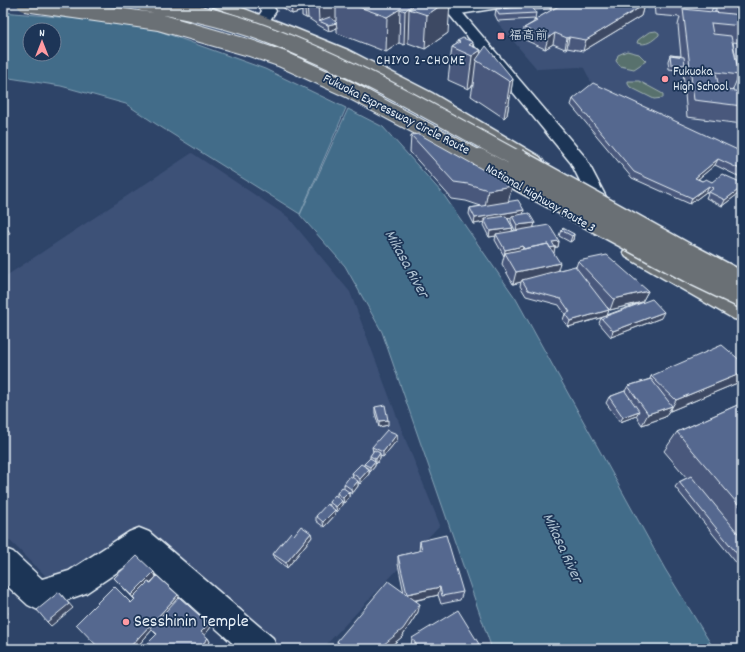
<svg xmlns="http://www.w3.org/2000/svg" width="745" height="652" viewBox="0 0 745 652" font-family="Dekko,'Klee One',sans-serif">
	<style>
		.built { fill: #3d5177 }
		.green { fill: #58716d; stroke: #a0b1b2 }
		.water { fill: #426c89; stroke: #84a1b5; fill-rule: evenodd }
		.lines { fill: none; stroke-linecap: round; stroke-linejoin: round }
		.minor-casing { stroke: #e8f1f8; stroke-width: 3 }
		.tertiary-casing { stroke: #e8f1f8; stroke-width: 3 }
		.trunk-casing { stroke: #e8f1f8; stroke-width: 3 }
		.minor { fill: #1d3557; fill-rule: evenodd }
		.tertiary { fill: #1d3557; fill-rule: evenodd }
		.trunk { fill: #6b7074; fill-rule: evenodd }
		.motorway-bridge-far1-casing { stroke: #e8f1f8; stroke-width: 18; stroke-linecap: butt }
		.motorway-bridge-casing { stroke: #e8f1f8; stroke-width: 23; stroke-linecap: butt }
		.motorway-bridge-far1 { stroke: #6b7074; stroke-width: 16 }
		.motorway-bridge { stroke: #6b7074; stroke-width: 20 }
		.wall { fill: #49597b; stroke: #e8f1f8; fill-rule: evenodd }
		.shaded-wall { fill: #3c4864; stroke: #e8f1f8 }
		.building { fill: #55678f; stroke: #e8f1f8 }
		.poi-dot { fill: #ff9aa2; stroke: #1d3557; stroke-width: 1.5 }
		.labels { text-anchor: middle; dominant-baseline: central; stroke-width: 3.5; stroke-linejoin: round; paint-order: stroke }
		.far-poi-label { font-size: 13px; fill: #e8f1f8; stroke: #1d3557; text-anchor: start }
		.far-neighbourhood-label { font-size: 13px; letter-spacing: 1px; fill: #e8f1f8; stroke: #1d3557 }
		.far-street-label { font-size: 13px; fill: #e8f1f8; stroke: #1d3557 }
		.water-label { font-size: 16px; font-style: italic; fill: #aec2d1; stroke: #1d3557 }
		.near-poi-label { font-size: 18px; fill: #e8f1f8; stroke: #1d3557; text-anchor: start }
	</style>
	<rect width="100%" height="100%" fill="#2e4468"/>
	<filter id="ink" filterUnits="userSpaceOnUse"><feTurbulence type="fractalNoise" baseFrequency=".025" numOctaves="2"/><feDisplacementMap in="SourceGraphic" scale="8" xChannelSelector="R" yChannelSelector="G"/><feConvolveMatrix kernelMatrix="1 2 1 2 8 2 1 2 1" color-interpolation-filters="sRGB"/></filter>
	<g filter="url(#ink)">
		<path class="built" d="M615,3l32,8 1,-8h94v151l-148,-66 -10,-20 -5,-1 -42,2 -40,-47 44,-3z
			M192,153l96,64 62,75 56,149 34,84 -118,124h-53l-125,-119 -93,51 -48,-47v-256z"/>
		<path class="green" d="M656,31l3,2v2c-7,6 -12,11 -22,8l1,-3 11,-8z
			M627,51l12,3 7,7 -12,8 -14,-3 -4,-5 2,-6z
			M628,81h11l24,13v4l-9,1 -24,-12 -2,-3z"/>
		<path class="water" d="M3,12l111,10 37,6 114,41 81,39 -46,106 -144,-90 -30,-20 -65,-18 -58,-9zM30,30h24v24h-24z
			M348,109l35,18 60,67 73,105 149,270 49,80h-222l-110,-317 -37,-66 -45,-51z"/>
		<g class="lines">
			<g class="minor-casing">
				<path id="minor" d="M257,3h14l5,8 -8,12 -5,1 -5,-1 -2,-3 6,-9z
					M479,3h32l-2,3 -5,1 -50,8 -5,-1 -2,-3 2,-3z
					M139,528l10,4 124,106 4,11h-38l-101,-91 -52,35 -48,17 -10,-5 -25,-23v-34l10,4 29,27 27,-8 60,-39z"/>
			</g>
			<g class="tertiary-casing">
				<path id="tertiary" d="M440,3h14l131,154 21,40 14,19 -3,4 -7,2 -7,-2 -14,-21 -18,-36z"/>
			</g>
			<g class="trunk-casing">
				<path id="trunk" d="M210,3h19l65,25 54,22 84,43 108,64 3,4 -3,4 -6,1 -6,-1c-62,-39 -124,-76 -190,-108 -41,-19 -83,-35 -126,-51z
					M633,245l7,2 102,56v18l-8,-2 -108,-62 -3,-5 3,-5z"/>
			</g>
			<use href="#minor" class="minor"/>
			<use href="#tertiary" class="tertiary"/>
			<use href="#trunk" class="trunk"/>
			<g class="motorway-bridge-far1-casing">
				<path id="motorway-bridge-far1" d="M25,3l134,19 91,26 32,11 68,31 131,70
					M143,3c37,6 74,14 109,26 94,33 180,84 267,131"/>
			</g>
			<g class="motorway-bridge-casing">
				<path id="motorway-bridge" d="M479,159l213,115 50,24
					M517,159l185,103
					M689,254l53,28"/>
			</g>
			<use href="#motorway-bridge-far1" class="motorway-bridge-far1"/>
			<use href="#motorway-bridge" class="motorway-bridge"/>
		</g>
		<path class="wall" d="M278,3h139l31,30 -23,16 -17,-6v-1l-4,3 -5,-2 -13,9 -49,-19v-5l-8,3 -9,-5 -12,-8h-2l-4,-2v-5l-10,3 -14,-10z
			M516,3h42l-1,4 87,-2 -3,11 -58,35 -16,-3 -2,1 -12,-5 -8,5 -22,-10 1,-11 10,-6v-2l20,-11 -20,1 2,3 -1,6 -37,2 -3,-6 1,-6 21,-1 -1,-4z
			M654,3h88v40l-9,-1 6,33 -7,16 10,1v32l-55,-7 -4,-46 -14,-2 -1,-8 2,-6 11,1 -3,-31 2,-8 -25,-2z
			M457,41l24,9 -1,4 33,25 -6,36 -3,3 -33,-22 2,-11 -5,4 -20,-9 4,-33 5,-3z
			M573,99l169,53v26l-27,-13 -17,14 4,2 10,1 30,9 -20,15 -16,-8 2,-5 -2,-1 -16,12 -58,-26 -61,-73z
			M411,135l97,67 15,12 11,13 25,14 -1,6h-3l-2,6 5,17 18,-3 2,-6 70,30 -6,11 19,16 -50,19 -12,-14 2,-5 3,-1 -36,10 -5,-7 2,-6 -6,-9 -33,-9 -6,-10 1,-4 -8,2 -11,-20 2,-8 -9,-16 1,-4 -7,1 -6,-12 1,-3 -10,2 -5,-10 1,-6 11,-2 -15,-5 -14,-2 -42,-47zM508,218h3v4l4,8 -3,1zM642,302l-35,13v-8l3,3z
			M561,230l13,4 -1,6 -3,2 -11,-6z
			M742,362v19l-72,30h-1l-4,6 -23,8 -6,-9 -16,6 -14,-19 3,-6 16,-6 3,-5 22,-7 1,-3z
			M742,403v167l-67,-83 4,-5 8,-4 -23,-27 13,-19z
			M375,407l13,18 -9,2 -4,-14z
			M397,434v6l-14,17 -3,-1v3l-4,5 -1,-1v3l-5,6h-1v2l-9,10 -2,-2v4l-6,8 -3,-2v5l-5,6 -2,-1v3l-5,7 -2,-2v5l-11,12 -8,-6v-5l14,-10 -1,-4 8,-5v-4l7,-5v-4l9,-7 -1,-4 12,-7v-2l6,-6v-2l3,-4 -1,-5z
			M294,535l18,2 -25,31 -12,-10 -2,-4z
			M420,541l43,51 -3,8 -19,4 -3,-9 -24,6 4,11 -16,25 -15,12h-49v-1l-1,-7 67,-48 -6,-29v-8l21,-5z
			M154,572l2,5 -6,6 30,15 31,29 -7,8 4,3 2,4 -54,-8 -4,-4 -17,19h-35l31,-46 4,-3 -21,-22z
			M412,638l67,6 -3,5h-63l-2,-3z"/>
		<path class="shaded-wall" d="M291,3h10l1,8 -10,3z
			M304,3h3l1,15h-2z
			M318,3h18v18l-9,3 -8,-3z
			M411,3h6l-1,8 -7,-2 -1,33 -4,3 1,-34z
			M444,3h6l-2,30 -23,16 2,-34z
			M484,3h10l-10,2z
			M551,3h7l-1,5 -7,1z
			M644,5l-3,11 -58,35 3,-11z
			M400,9l-1,34 -13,9 1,-35z
			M336,23l1,5 -8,3 -1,-6z
			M555,33l-2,11 -8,5 3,-11z
			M569,37l-2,11 -2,1 2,-11z
			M473,42l-1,14 -3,-11z
			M481,50l-2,12 -3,-2 -3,25 -5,4 4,-33z
			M513,79l-6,36 -3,3 6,-36z
			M718,159l-3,6 -23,19 3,-6z
			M512,186l-4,17 -23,4 3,-17z
			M709,186l-3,6 -16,12 2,-6z
			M742,187v4l-20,15 3,-6z
			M524,210l-1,6h-11l-1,2 -25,4 -2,-3v3l-10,2 1,-6z
			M3,222l7,11 -7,5z
			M535,223l-2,6 -17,2 1,-6z
			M513,228l-2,6h-15v2l-7,1 1,-6z
			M574,234l-1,6 -3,2 2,-6z
			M559,241l-1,6h-3l-1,6 -29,5 27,-16z
			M523,246l-1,6 -17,1 -1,3 1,-6z
			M560,263l-4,12 -34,5 -1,2 -8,2 3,-12z
			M648,291l-6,11 -32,8 4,-11z
			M609,310l-2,6 -39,11 2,-6z
			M664,312l-3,6 -50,19 2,-6z
			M742,373v8l-72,30 6,-11z
			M672,406l-7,11 -23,8 6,-11z
			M639,411l-3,5 -16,6 3,-5z
			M388,420v5l-9,2v-6z
			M397,434v6l-14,17v-5z
			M380,453v6l-4,5v-5z
			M375,461v5l-5,6v-5z
			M369,469v5l-9,10v-5z
			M358,481v5l-6,8 -1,-5z
			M349,492v5l-5,6 -1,-5z
			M342,501v4l-5,7 -1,-5z
			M335,510v5l-11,12 -1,-5z
			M311,533l1,4 -25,31 -1,-5z
			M154,572l2,5 -22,22 -3,-4z
			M440,587l-2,8 -31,7v-8z
			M59,592l14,16 -22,18 -4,-4z
			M178,595l3,4 -31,29 2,2 -17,19h-7z
			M420,604l-2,8 -16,25 -15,12h-9z
			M3,609l5,4 -5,5z
			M209,624l2,3 -7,9 -3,-4z
			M208,638l2,4 -6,7h-6z
			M479,644l-3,5h-7z"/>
		<path class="building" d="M348,3h66l-9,8 -5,-2 -13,8z
			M417,3h27l-17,12 -18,-6z
			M564,3h76l4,2 -58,35 -17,-3 -2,1 -12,-5 -7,5 -24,-10 13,-7 -3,-1z
			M713,6v2h3v4h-5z
			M532,7l4,6 -37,2 -3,-6z
			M683,9l59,6v11l-31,-3 2,11 18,2 8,39 -23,-3 3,17 23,3v14l-48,-6z
			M330,17l7,6 -9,2 -9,-4z
			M463,38l10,4 -4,3 12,5 -9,6 -20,-9 8,-5 -3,-1z
			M486,46l27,33 -3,3 -34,-22z
			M670,55l14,2 1,8 -14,-1z
			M593,83l149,69v18l-24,-11 -23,19 7,3 4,-2 6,3 10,-8 20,9v4l-17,13 -16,-8 5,-4 -5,-2 -17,12 -58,-26 -61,-73z
			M419,134l93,52 -24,4 -20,-6 -14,-2 -43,-47z
			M518,200l6,10 -49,8 -5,-10z
			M529,213l6,10 -18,2 -5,-9z
			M506,216l7,12 -23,3 -6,-12z
			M549,225l10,16 -7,1 3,5 -5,1 -2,-4 -24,5 -1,-3 -18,4 -9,-16z
			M563,228l11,6 -2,2 -11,-6z
			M548,244l12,19 -44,9 -11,-19z
			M607,255l41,36 -34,8 -36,-38z
			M575,266l34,44 -39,11 -5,-7 5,-2 -9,-13 -33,-9 -6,-10z
			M652,299l12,13 -51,19 -12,-13z
			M722,345l20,17v11l-66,27 -25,-24z
			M651,379l21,27 -24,8 -20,-28z
			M625,391l14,20 -16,6 -14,-20z
			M742,403v106l-65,-77z
			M385,405l3,15 -9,1 -4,-14z
			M387,430l10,4 -14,18 -11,-5z
			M374,450l6,3 -4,6 -6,-3z
			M370,458l5,3 -5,6 -6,-3z
			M361,464l8,5 -9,10 -8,-6z
			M350,476l8,5 -7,8 -7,-5z
			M691,476l51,62v22l-63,-78z
			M342,487l7,5 -6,6 -6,-5z
			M335,495l7,6 -6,6 -7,-5z
			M327,504l8,6 -12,12 -7,-6z
			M301,526l10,7 -25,30 -13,-9 18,-22 3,3z
			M446,535l17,57 -21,4 -2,-9 -33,7 -9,-38 24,-6 -2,-9z
			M137,556l17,16 -23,23 -17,-17z
			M157,576l21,19 -50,54h-28l-24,-25 38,-38 17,17 4,-4 -2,-2 15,-15 3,1z
			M388,581l32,23 -17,25 -25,20h-33l-8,-8z
			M59,592l10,12 -22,18 -10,-12z
			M179,597l30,27 -8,8 7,6 -10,11h-56l15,-15 -7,-6z
			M458,610l21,34 -10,5h-50l-7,-11z"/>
	</g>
	<g class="poi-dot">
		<rect x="497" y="32" width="8" height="8" rx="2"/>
		<circle cx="665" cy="79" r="4"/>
		<circle cx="126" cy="622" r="4"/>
	</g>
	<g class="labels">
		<g class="far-poi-label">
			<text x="509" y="36">福高前</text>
			<text x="673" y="72">Fukuoka<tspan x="673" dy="15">High School</tspan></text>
		</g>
		<g class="far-neighbourhood-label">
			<text x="421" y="61">CHIYO 2-CHOME</text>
		</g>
		<g class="far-street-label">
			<text transform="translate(396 115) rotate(27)">Fukuoka Expressway Circle Route</text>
			<text transform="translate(540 199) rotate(30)">National Highway Route 3</text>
		</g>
		<g class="water-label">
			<text transform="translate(406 264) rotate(61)">Mikasa River</text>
			<text transform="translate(562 548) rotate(65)">Mikasa River</text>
		</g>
		<g class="near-poi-label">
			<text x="134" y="622">Sesshinin Temple</text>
		</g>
	</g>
	<rect width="745" height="652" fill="none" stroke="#1d3557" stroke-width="16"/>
	<rect x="8" y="8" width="729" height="636" fill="none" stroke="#e8f1f8" stroke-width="1.5" filter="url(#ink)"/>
	<g transform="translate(42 42)"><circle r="19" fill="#1d3557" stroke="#6e8097"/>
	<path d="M0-3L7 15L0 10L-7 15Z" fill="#ff9aa2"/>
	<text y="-6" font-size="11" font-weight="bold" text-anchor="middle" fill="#e8f1f8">N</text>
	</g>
</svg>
